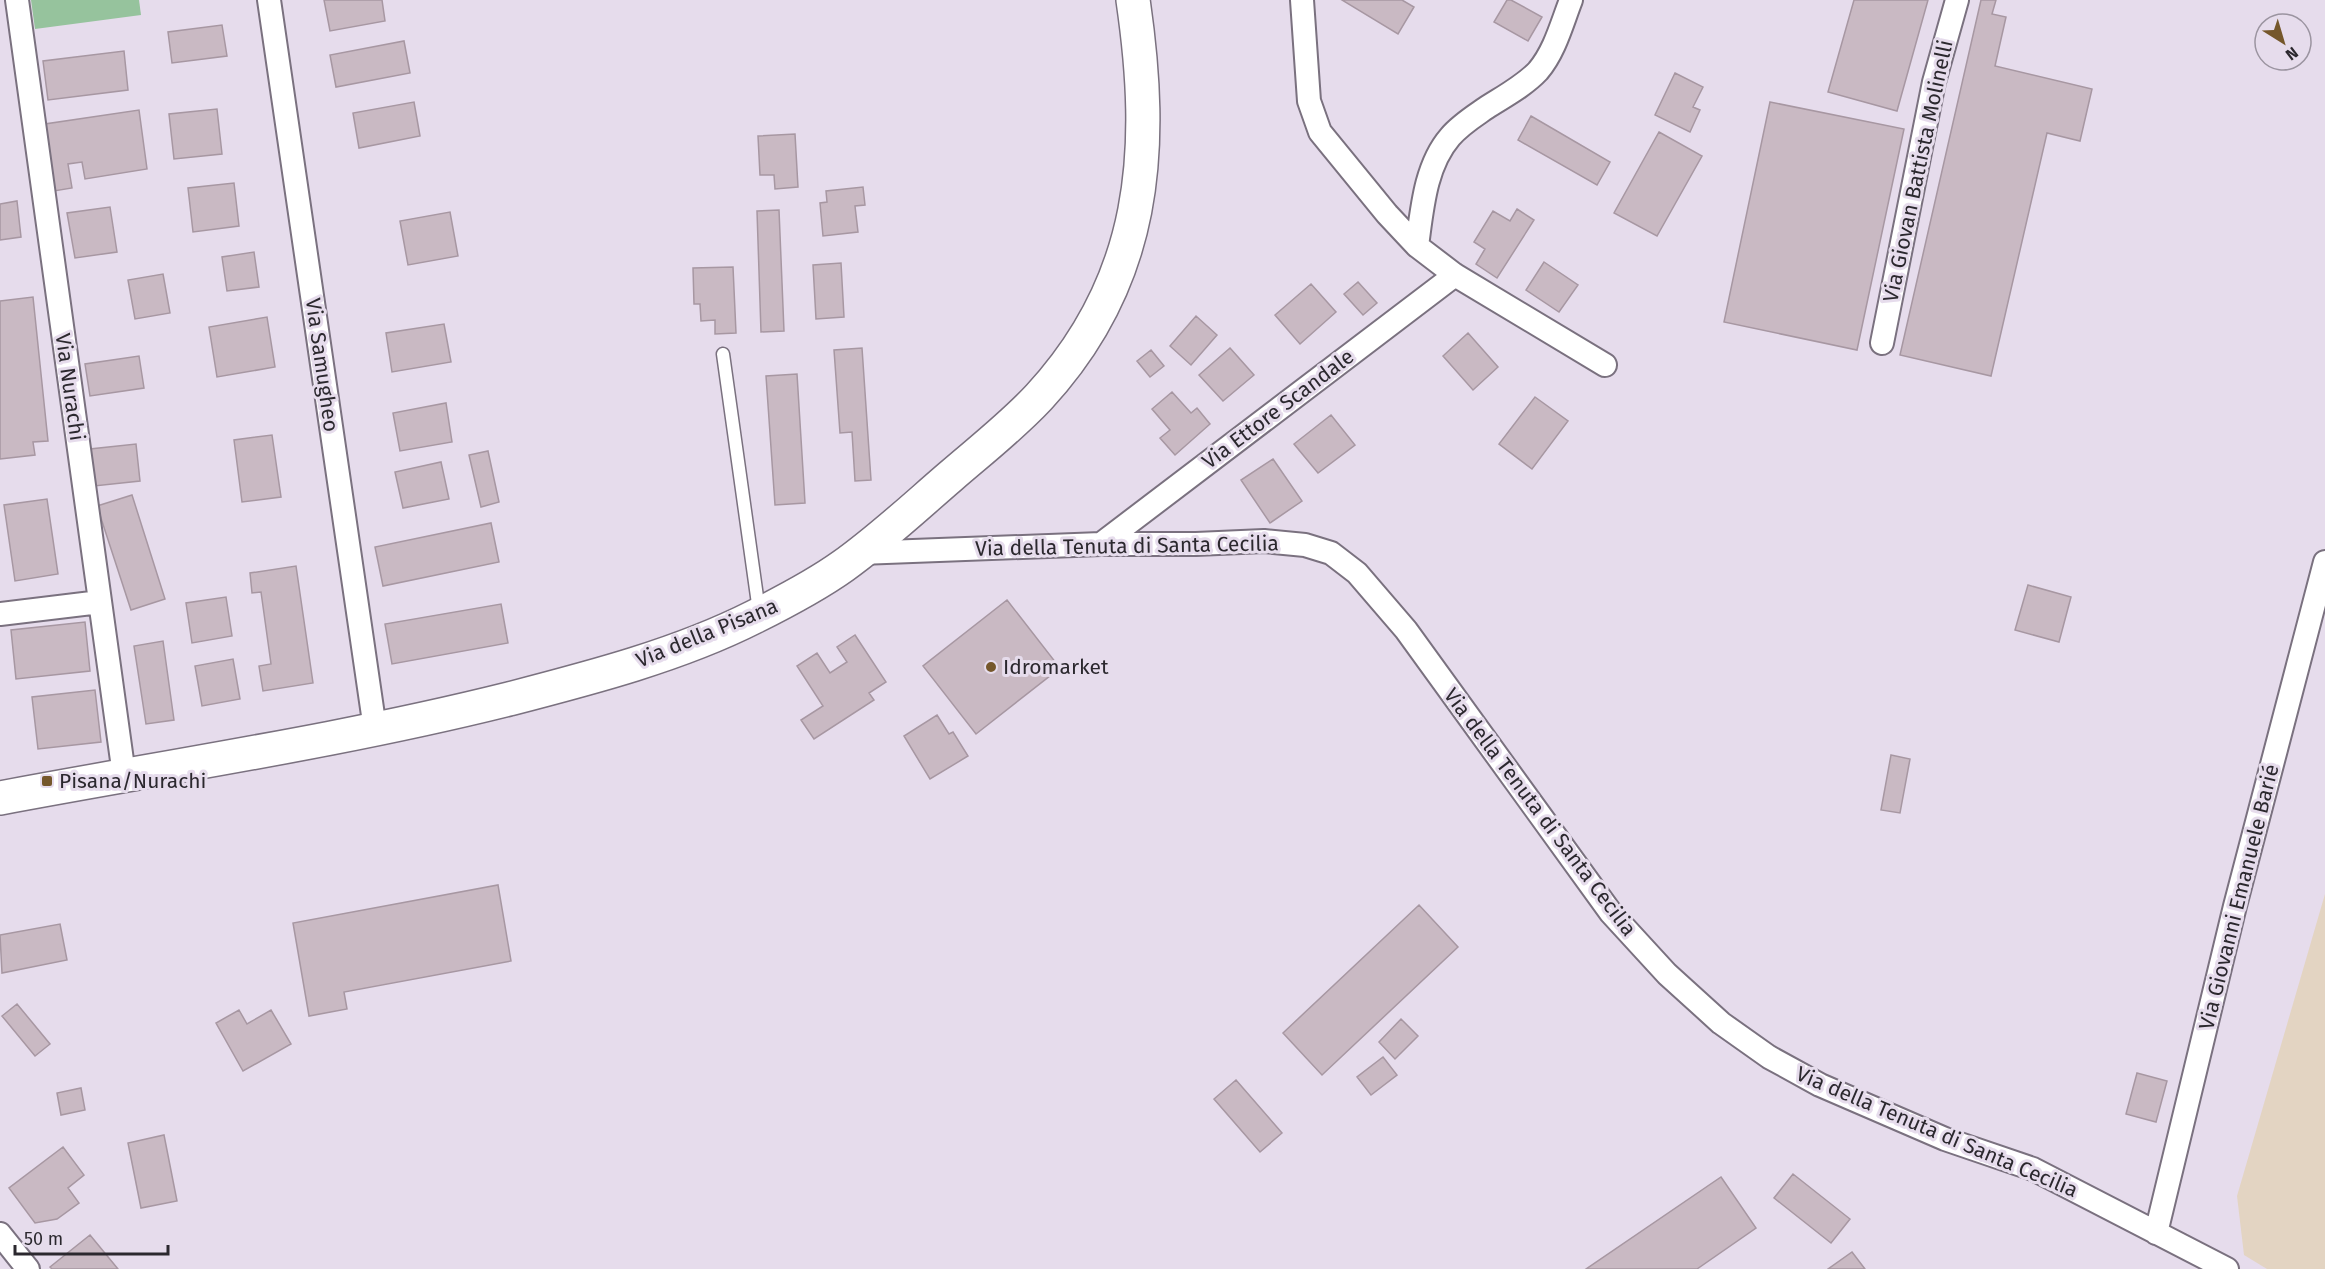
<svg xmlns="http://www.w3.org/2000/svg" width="2325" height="1269" viewBox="0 0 2325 1269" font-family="'Fira Sans',sans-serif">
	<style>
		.commercial { fill: #e3d4c2 }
		.green { fill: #96c39d }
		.building { fill: #c9b9c3; stroke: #a797a2; stroke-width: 1.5 }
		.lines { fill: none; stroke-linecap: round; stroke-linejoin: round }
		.lane-casing { stroke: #7a717f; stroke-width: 15 }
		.street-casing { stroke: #7a717f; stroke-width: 26 }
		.secondary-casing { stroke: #7a717f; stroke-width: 36 }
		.lane { stroke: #fff; stroke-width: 12 }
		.street { stroke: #fff; stroke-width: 22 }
		.secondary { stroke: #fff; stroke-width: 33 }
		.poi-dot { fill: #75572b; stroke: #e6dcec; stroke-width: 2 }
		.labels { text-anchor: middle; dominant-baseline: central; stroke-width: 6; stroke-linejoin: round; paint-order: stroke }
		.street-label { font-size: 21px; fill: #2b282e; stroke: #e6dcec }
		.poi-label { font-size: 21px; fill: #2b282e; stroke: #e6dcec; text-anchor: start }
	</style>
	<rect width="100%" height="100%" fill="#e6dcec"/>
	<path class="commercial" d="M2325,894v375h-58l-23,-14 -7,-59z"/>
	<path class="green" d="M31,0h108l2,15 -106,14z"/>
	<path class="building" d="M324,0h58l3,21 -55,10z
		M1342,0h60l12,7 -16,27z
		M1507,0h4l31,17 -14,24 -34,-19z
		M1854,0h74l-31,111 -69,-19z
		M1981,0h15l-4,14 14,3 -11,49 97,23 -12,52 -33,-8 -56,243 -91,-21z
		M222,25l5,31 -55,7 -4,-31z
		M404,41l6,32 -74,14 -6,-32z
		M124,51l4,39 -80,10 -5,-39z
		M1675,73l28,14 -10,20 7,3 -10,22 -35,-17z
		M414,102l6,34 -61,12 -6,-35z
		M1770,102l134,27 -47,221 -133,-28z
		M217,109l5,45 -48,5 -5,-45z
		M139,110l8,59 -62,10 -3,-17 -14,2 4,24 -18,3 -9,-67z
		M1531,116l79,46 -13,23 -79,-45z
		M1659,132l43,24 -45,80 -43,-23z
		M795,134l3,53 -23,2 -1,-14h-14l-2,-39z
		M234,183l5,43 -46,6 -5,-44z
		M863,187l2,18 -10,1 3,26 -35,4 -3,-33 7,-1 -1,-11z
		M17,201l4,36 -21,3v-36z
		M110,207l7,45 -42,6 -8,-45z
		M1517,209l17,11 -37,58 -21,-14 9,-15 -11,-7 19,-31 17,10z
		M779,210l5,121 -23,1 -4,-121z
		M450,212l8,44 -50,9 -8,-44z
		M254,252l5,35 -32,4 -5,-34z
		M1544,262l34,23 -19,27 -33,-22z
		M841,263l3,54 -28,2 -3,-54z
		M733,267l3,66 -21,1v-14l-14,1 -1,-17h-6l-1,-36z
		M163,274l7,39 -35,6 -7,-39z
		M1358,282l19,21 -14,12 -19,-21z
		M1311,284l25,28 -36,32 -25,-29z
		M33,297l15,144 -15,1 2,13 -35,4v-158z
		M1196,316l21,19 -26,30 -21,-19z
		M267,317l8,50 -58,10 -8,-50z
		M444,324l7,38 -59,10 -6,-39z
		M1468,333l30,34 -25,23 -30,-34z
		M862,348l9,132 -16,1 -3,-49 -12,1 -6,-83z
		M1230,348l24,27 -31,26 -24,-26z
		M1151,350l13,16 -14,11 -13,-16z
		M139,356l5,32 -54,8 -5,-32z
		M797,374l8,129 -30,2 -9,-129z
		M1172,392l19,21 6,-5 13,16 -35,31 -15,-17 10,-8 -18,-21z
		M1535,397l33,24 -36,48 -33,-25z
		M446,403l6,39 -52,9 -7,-38z
		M1331,415l24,30 -37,28 -24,-29z
		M272,435l9,62 -39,5 -8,-62z
		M136,444l4,37 -46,5 -4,-37z
		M488,451l11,51 -18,5 -12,-52z
		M1273,459l29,42 -32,22 -29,-43z
		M441,462l8,37 -46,9 -8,-36z
		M132,495l33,104 -34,11 -34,-104z
		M47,499l11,75 -43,7 -11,-76z
		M491,523l8,39 -116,24 -8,-39z
		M296,566l17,117 -50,8 -4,-25 12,-2 -10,-72 -9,1 -2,-20z
		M2028,585l43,12 -12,45 -44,-12z
		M226,597l6,39 -40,7 -6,-40z
		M1007,600l53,68 -84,66 -53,-68z
		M501,604l7,39 -116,21 -7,-40z
		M85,622l5,49 -74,8 -5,-49z
		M855,635l31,47 -17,11 5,7 -60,39 -13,-19 22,-14 -26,-40 20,-13 13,20 17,-11 -10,-15z
		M163,641l11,79 -28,4 -12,-78z
		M233,659l7,40 -38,7 -7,-40z
		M95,690l6,52 -63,7 -6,-52z
		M937,715l12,19 4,-2 15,24 -38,23 -26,-43z
		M1891,755l19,4 -10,54 -19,-3z
		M498,885l13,76 -167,31 3,17 -38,7 -16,-93z
		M1419,905l39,42 -136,128 -39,-42z
		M60,924l7,36 -65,13 -2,-38z
		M17,1004l33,40 -15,12 -33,-40z
		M239,1010l8,14 24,-14 20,34 -48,27 -27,-48z
		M1401,1019l17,17 -23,23 -16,-17z
		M1383,1057l14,18 -26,20 -14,-18z
		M2137,1073l30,8 -11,41 -30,-8z
		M1236,1080l46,53 -22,19 -46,-53z
		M81,1088l4,22 -24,5 -4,-22z
		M164,1135l13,66 -36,7 -13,-65z
		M63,1147l21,28 -16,13 11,15 -22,16 -22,4 -26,-35z
		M1793,1174l57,45 -19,24 -57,-45z
		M1721,1177l35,51 -59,41h-111z
		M90,1235l28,34h-66l-2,-2z
		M1852,1252l13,17h-37z"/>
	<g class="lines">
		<g class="lane-casing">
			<path id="lane" d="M723,354l36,257"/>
		</g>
		<g class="street-casing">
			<path id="street" d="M17,0l107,775
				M269,0l106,729
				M1302,0l7,101 11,31 67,82 30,32
				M1571,0c-9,23 -16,51 -33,71 -14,15 -35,26 -52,37 -13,9 -26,17 -36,29 -25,29 -28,73 -33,109l38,29 150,90
				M1882,343l52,-261 23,-82
				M1101,544l354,-269
				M860,553l241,-9h95l68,-3 41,4 26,8 26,20 49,57 205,283 56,61 54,49 48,34 51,28 125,54 88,30 194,100
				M0,614l100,-12
				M2156,1233l79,-327 90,-344
				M0,1234l28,35"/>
		</g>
		<g class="secondary-casing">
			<path id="secondary" d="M0,798c170,-32 341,-57 509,-99 81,-21 170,-44 245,-82 30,-15 61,-31 89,-51 38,-27 73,-60 108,-90 30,-26 61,-50 88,-79 108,-117 116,-247 94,-397"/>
		</g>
		<use href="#lane" class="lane"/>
		<use href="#street" class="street"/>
		<use href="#secondary" class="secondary"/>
	</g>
	<g class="poi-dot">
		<circle cx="991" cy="667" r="6"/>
		<rect x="41" y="775" width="12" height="12" rx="3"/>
	</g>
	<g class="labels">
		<g class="street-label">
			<text transform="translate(1918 171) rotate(-78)">Via Giovan Battista Molinelli</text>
			<text transform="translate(322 365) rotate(82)">Via Samugheo</text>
			<text transform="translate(70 387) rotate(82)">Via Nurachi</text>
			<text transform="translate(1278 409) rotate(-37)">Via Ettore Scandale</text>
			<text transform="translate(1127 546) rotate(-1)">Via della Tenuta di Santa Cecilia</text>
			<text transform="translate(707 633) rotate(-22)">Via della Pisana</text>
			<text transform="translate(1540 812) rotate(53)">Via della Tenuta di Santa Cecilia</text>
			<text transform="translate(2239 897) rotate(-76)">Via Giovanni Emanuele Barié</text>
			<text transform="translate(1937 1132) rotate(23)">Via della Tenuta di Santa Cecilia</text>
		</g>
		<g class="poi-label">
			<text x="1003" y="667">Idromarket</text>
			<text x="59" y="781">Pisana/Nurachi</text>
		</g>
	</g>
	<g transform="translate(2283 42) rotate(143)"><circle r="28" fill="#e6dcec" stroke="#9b94a0" stroke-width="1.5"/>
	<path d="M0-4.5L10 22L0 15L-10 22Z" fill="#75572b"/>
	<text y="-9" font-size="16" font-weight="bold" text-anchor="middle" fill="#2b282e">N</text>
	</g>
	<path d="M15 1245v9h153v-9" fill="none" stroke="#2b282e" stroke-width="3"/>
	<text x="24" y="1245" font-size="18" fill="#2b282e" stroke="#e6dcec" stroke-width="4.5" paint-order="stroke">50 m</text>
</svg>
